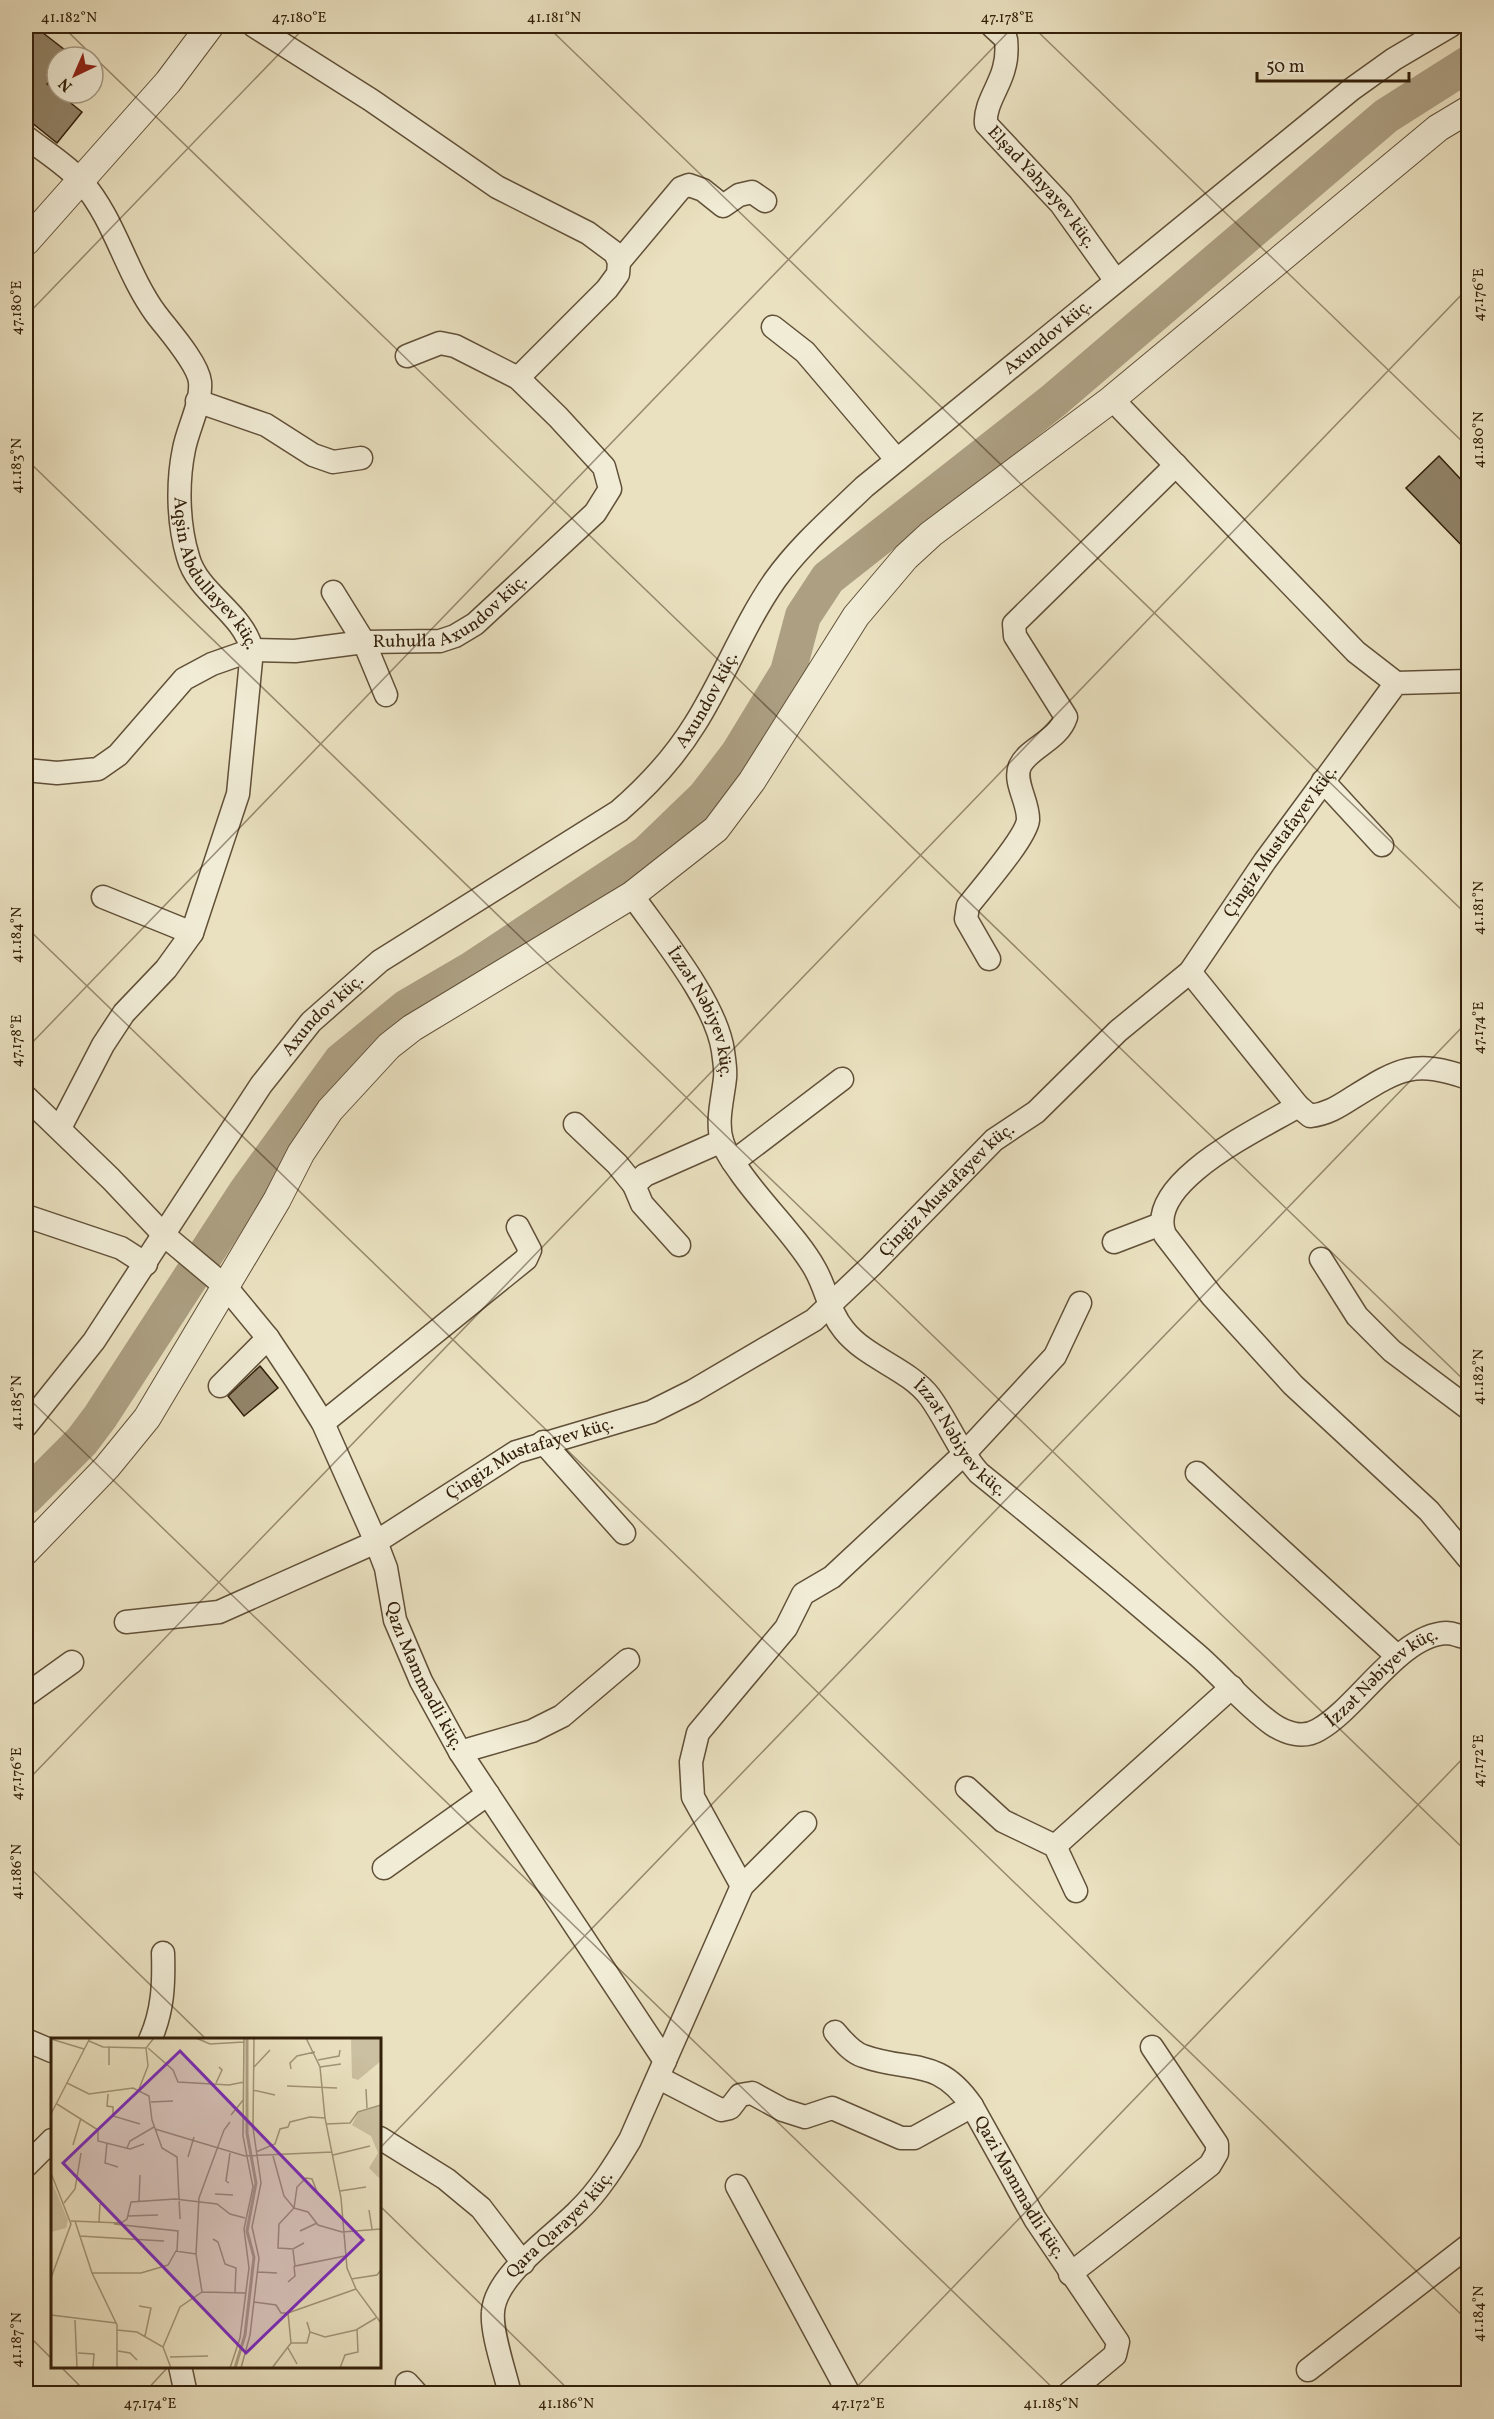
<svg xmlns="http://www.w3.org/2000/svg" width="1494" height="2419" viewBox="0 0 1494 2419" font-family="Vollkorn,serif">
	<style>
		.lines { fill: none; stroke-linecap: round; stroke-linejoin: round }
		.river { stroke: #ac9f82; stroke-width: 36 }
		.building { fill: #928469; stroke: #33200a; stroke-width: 1.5 }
		.minor-casing { stroke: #615038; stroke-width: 25 }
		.tertiary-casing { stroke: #615038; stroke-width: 29 }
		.minor { stroke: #f1ecd6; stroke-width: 22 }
		.tertiary { stroke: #f1ecd6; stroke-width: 27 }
		.ticks { fill: none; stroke: #33200a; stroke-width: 1.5; stroke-opacity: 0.45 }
		.labels { text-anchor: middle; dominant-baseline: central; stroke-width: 4.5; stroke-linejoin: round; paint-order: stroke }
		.street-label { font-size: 18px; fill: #33200a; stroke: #f1ecd6 }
		.inset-river { fill: none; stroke: #ac9f82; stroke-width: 3 }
		.inset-road { fill: none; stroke: #a19477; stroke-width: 1.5 }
		.view { fill: #7b2cbf; fill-opacity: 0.15; stroke: #7b2cbf; stroke-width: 3 }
		.inset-edge { fill: none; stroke: #33200a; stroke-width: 3 }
		.neatline { fill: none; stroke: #33200a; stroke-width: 2 }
		.ticks-label { font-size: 15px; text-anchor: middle; fill: #33200a }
	</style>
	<rect width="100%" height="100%" fill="#eae1c0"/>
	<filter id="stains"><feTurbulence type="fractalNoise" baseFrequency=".00333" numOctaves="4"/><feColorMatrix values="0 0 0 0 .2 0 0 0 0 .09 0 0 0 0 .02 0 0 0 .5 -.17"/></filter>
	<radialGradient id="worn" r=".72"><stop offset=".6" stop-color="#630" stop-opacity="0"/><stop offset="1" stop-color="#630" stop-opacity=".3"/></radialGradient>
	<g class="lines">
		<path class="river" d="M26,1497l56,-56 18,-24 146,-225 95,-131 66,-54 65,-38 175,-116 58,-56 33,-43 50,-82 15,-56 25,-38 225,-177 333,-285 82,-52"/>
	</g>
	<path class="building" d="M34,26l40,31h-17v15l-10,12 35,28 -25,31 -31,-25v-81z
		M1439,456l29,31v65l-62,-64z
		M260,1366l18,22 -34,28 -16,-20z"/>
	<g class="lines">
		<g class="minor-casing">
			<g id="minor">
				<path d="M254,26l117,74 126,87 91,46 27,20 4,9 -1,12 -11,15 -89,89"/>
				<path id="s1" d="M992,26l14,13c1,10 1,19 -2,29 -4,18 -20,37 -18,56l75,80 55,77"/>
				<path id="s2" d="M26,137c18,14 41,28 56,45 33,38 44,91 74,132 12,16 42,49 44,68 2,21 -12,46 -16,67 -7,34 -6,75 4,108 10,37 55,55 64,93l-14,144 -46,139 -26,36 -42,44 -21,32 -43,83"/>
				<path d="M619,262l62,-74 8,-3 14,5 20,16 16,-11 13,-3 13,9"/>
				<path d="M773,327l32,25 92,108"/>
				<path d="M1112,399l244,253 40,31"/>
				<path d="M197,401l69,24 47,30 20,7 28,-4"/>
				<path d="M333,592l31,50 22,53"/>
				<path id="s3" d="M26,770l31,3 41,-4 20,-14 66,-76 28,-15 40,-14 43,1 69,-9 76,-1 15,-5 20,-12 120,-111 15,-24 -6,-22 -46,-50 -40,-39 -63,-32 -15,-3 -33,13"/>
				<path d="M1323,781l59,64"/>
				<path id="s4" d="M632,895c28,40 84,107 91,156 1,9 3,18 2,27 -2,20 -9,43 -3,63 3,11 12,22 18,31 22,32 58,66 75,97 12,21 14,43 29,61 23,29 64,38 86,67 18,25 28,53 49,76 73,59 145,119 216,180 26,22 49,51 77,71 13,9 31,15 46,6 40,-22 81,-95 128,-97 7,0 16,4 22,5"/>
				<path d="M103,897l89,36"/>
				<path d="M989,959l-23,-40 2,-13c13,-17 58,-68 60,-86 1,-18 -15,-38 -8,-54 9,-19 38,-25 46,-49l-51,-81 -1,-12 162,-159"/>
				<path d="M1190,972l108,134 12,10c17,-2 28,-9 42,-18 47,-29 61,-39 116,-20"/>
				<path id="s5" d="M26,1097l85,82 53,56 62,52 42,51 28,42 27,43 53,119 10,26 9,52 26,61 39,71 205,309"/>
				<path d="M1298,1106c-36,22 -155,76 -133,129l47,61 81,89 136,126 39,47"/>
				<path d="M575,1124l42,40 17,21 8,19 37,41"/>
				<path d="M733,1162l109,-83"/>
				<path d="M634,1185l11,-10 77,-34"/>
				<path d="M26,1216l95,32 25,16"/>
				<path d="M1114,1242l47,-18"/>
				<path d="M1321,1259l36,57 35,35 76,57"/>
				<path d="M220,1386l48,-48"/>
				<path d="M323,1423l203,-164 4,-9 -12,-23"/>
				<path id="s6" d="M26,1426l68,-85 167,-256 50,-63 69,-61 239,-150c30,-26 55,-53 76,-87 29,-46 48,-98 80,-144 25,-35 58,-63 89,-93l488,-398 42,-30 56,-33"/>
				<path d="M543,1442l81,91"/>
				<path d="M1197,1473l200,183"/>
				<path id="s7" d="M126,1622l93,-10 157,-70 140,-90 135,-40 42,-21 121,-71 57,-54 123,-126 42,-28 82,-81 72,-59 75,-111 131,-178 72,-2"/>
				<path d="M26,1695l46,-33"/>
				<path d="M460,1752l72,-21 30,-15 66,-56"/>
				<path d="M967,1788l36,33 52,25 21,45"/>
				<path d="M1055,1846l177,-159"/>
				<path d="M384,1868l104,-74"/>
				<path d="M742,1886l63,-63"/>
				<path id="s8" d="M835,2032c8,9 16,20 28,24 47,17 75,0 109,50l63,113 83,123 -3,13 -47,39"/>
				<path d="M26,2040l26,11"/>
				<path d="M150,2040c13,-29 14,-56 13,-87"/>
				<path d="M659,2078l62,32 9,-2 10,-13 12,-2 31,17 22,7 27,-9 69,30h13l58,-32"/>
				<path d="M380,2138l66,41 35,29 42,55"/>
				<path d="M26,2166l26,-26"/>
				<path d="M737,2186l112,208"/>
				<path d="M1070,2274l140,-109 7,-12v-9l-65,-97"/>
				<path d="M180,2366l6,28"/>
				<path d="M1308,2370l160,-124"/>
				<path d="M407,2383l10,11"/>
				<path id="s9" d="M510,2394c-5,-22 -19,-61 -17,-82 2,-37 61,-76 85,-101 21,-20 37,-46 52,-71l112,-254 -49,-89 -2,-35 7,-29 88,-105 17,-34 29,-17 131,-122 92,-99 25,-53"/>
			</g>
		</g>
		<g class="tertiary-casing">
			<path id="tertiary" d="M26,242l142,-160 42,-56
				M26,1551l81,-84 40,-49 130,-218 24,-47 29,-43 59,-64 23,-18 220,-133 84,-66 36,-48 104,-165 50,-59 25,-23 181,-135 326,-271 30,-18"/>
		</g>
		<use href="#minor" class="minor"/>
		<use href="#tertiary" class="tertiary"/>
	</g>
	<path class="ticks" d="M62,26l1406,1358M547,26l921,890M1032,26l436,421M26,316l280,-290M26,459l1442,1394M26,927l1442,1394M26,1049l988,-1023M26,1396l1033,998M26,1782l1442,-1494M26,1864l181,176M380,2148l1088,-1127M380,2206l193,188M26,2333l26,26M60,2366l28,28M143,2394l26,-28M850,2394l618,-641"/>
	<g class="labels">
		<g class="street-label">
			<text stroke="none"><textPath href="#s1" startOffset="192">Elşad Yəhyayev küç.</textPath></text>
			<text stroke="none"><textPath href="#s6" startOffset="1516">Axundov küç.</textPath></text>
			<text stroke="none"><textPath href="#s2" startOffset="510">Aqşin Abdullayev küç.</textPath></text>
			<text stroke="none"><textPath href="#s3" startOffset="480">Ruhulla Axundov küç.</textPath></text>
			<text stroke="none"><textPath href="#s6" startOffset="1012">Axundov küç.</textPath></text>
			<text stroke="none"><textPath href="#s7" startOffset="1432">Çingiz Mustafayev küç.</textPath></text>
			<text stroke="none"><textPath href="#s6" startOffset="508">Axundov küç.</textPath></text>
			<text stroke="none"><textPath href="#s4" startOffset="138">İzzət Nəbiyev küç.</textPath></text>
			<text stroke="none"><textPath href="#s7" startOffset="946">Çingiz Mustafayev küç.</textPath></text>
			<text stroke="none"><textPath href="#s4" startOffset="660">İzzət Nəbiyev küç.</textPath></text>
			<text stroke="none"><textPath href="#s7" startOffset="442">Çingiz Mustafayev küç.</textPath></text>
			<text stroke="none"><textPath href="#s5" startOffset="717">Qazı Məmmədli küç.</textPath></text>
			<text stroke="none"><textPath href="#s4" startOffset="1218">İzzət Nəbiyev küç.</textPath></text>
			<text stroke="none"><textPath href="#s8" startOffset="256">Qazi Məmmədli küç.</textPath></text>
			<text stroke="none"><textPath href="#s9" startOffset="196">Qara Qarayev küç.</textPath></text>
		</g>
	</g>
	<g transform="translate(51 2038)">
		<rect width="330" height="330" fill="#eae1c0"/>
		<path d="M300,0h30v23l-23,19 -6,-2zM329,68l1,1v73l-12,-12 9,-15 -7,-17 -19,-11 6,-12zM0,142l17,40 -2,8 -15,4z" fill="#cbc0a1"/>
		<path class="inset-river" d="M184,330l10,-33 9,-78 -7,-26 9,-48 -9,-50v-95"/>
		<path class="inset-road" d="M145,0l14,6 34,-2M255,0l14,29 5,51 16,80 6,70 9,21 25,34M0,1l33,10M38,3l14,6 43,1 8,-10M58,8v19M97,10l25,22 5,12 51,3 15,-3M267,22l21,-4 1,-6M203,29l16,-17M269,29l21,-3M240,31l-1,-6 7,-7 18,-4M16,45l22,11 44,-6 16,8 3,24 10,28 15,9 3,62M165,45l6,-13 -3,-3M236,48l50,2M88,51l9,-23 -2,-18M315,51l1,19M202,52l22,5M57,56l-1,12 6,1v9l27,8M100,64l22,-1M6,66l41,26v11l32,8 14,-5M0,76l39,-76M180,77l13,-16M275,86l24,-1 8,-11 23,-7M104,91l90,27 87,-4M56,105l-2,20 13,4M22,107l8,-27M76,110l3,-7 24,-14M205,114l19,-8 5,-15 8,-2 2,-5 20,-5 15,1M282,117l37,-9M222,118l11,40 10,12 14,4 10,13 24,7 39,-3M137,119l6,-20M0,135l20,51 -20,54M178,145l-3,-2 4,-28M289,153l26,-4M164,156l18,1M88,163l1,-26M13,165l11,-14 6,-36M318,172l3,19M77,178l30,-1M20,183l50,2 6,-4 4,-17 44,-3 42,5 13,10 15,4M24,183l17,52 25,52v43M48,184l1,-18M63,186l64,7 -1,20M249,193l17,-8M28,198l85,5M162,201l5,3 7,22 11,4 -1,24M253,205l-11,6 -15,-1 1,-24 15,-16 3,-21 9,-9 6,1 6,15M242,212l2,16 50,-10M207,234l19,1M41,235h49l27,-8 8,-14 20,3M300,241l26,-4 4,-5M237,244l7,-6 -1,-10M151,254l43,1M203,264l22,3 5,8h7l68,-24M88,268l12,2 -6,28M0,277l65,8M24,282l2,48M256,284l3,10 15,5 31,-7 20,-12M66,292l20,2 26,15 8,21M240,305h16l3,-11M112,309l17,-40 22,-15 -6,-38 3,-56 25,-68 6,-8M237,310l9,16M67,313l12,2 7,7M27,315l16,1 -1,14M119,319l38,-1M179,330l10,-30 9,-70 -5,-39 9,-42 -10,-51 1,-98M190,330l9,-33 9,-77 -7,-31 9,-44 -8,-55 1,-90M221,330l19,-25 -3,-30M289,330l5,-13 13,-3 -1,-23"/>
		<path class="view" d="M129,13l183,189 -117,113 -183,-190z"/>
		<rect width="330" height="330" class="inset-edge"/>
	</g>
	<rect width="1494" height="2419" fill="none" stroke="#eae1c0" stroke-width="66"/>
	<g transform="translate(75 75) rotate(224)"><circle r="28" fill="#f1ecd6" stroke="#a59a84" stroke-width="1.5"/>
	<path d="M0-4.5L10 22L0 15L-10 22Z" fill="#8f2418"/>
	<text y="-9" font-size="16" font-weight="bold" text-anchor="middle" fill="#33200a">N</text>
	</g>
	<path d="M1257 72v9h152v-9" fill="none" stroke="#33200a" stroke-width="3"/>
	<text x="1266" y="72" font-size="18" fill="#33200a" stroke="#f1ecd6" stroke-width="4.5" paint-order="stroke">50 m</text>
	<rect x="33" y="33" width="1428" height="2353" class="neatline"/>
	<g class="ticks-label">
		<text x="69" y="22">41.182°N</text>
		<text x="299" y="22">47.180°E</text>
		<text x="554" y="22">41.181°N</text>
		<text x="1007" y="22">47.178°E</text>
		<text transform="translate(1478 295) rotate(-90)" y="5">47.176°E</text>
		<text transform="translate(16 308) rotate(-90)" y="5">47.180°E</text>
		<text transform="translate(1478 440) rotate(-90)" y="5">41.180°N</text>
		<text transform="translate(16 466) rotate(-90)" y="5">41.183°N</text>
		<text transform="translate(1478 908) rotate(-90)" y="5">41.181°N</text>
		<text transform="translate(16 935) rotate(-90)" y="5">41.184°N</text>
		<text transform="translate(1478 1028) rotate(-90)" y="5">47.174°E</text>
		<text transform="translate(16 1041) rotate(-90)" y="5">47.178°E</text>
		<text transform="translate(1478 1377) rotate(-90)" y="5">41.182°N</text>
		<text transform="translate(16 1403) rotate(-90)" y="5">41.185°N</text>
		<text transform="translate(1478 1761) rotate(-90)" y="5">47.172°E</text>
		<text transform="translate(16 1774) rotate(-90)" y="5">47.176°E</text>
		<text transform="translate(16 1872) rotate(-90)" y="5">41.186°N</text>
		<text transform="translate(1478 2314) rotate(-90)" y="5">41.184°N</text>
		<text transform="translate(16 2340) rotate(-90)" y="5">41.187°N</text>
		<text x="150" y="2408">47.174°E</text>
		<text x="566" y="2408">41.186°N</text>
		<text x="858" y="2408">47.172°E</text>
		<text x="1051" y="2408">41.185°N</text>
	</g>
	<rect width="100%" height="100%" filter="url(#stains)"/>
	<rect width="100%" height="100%" fill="url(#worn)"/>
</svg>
